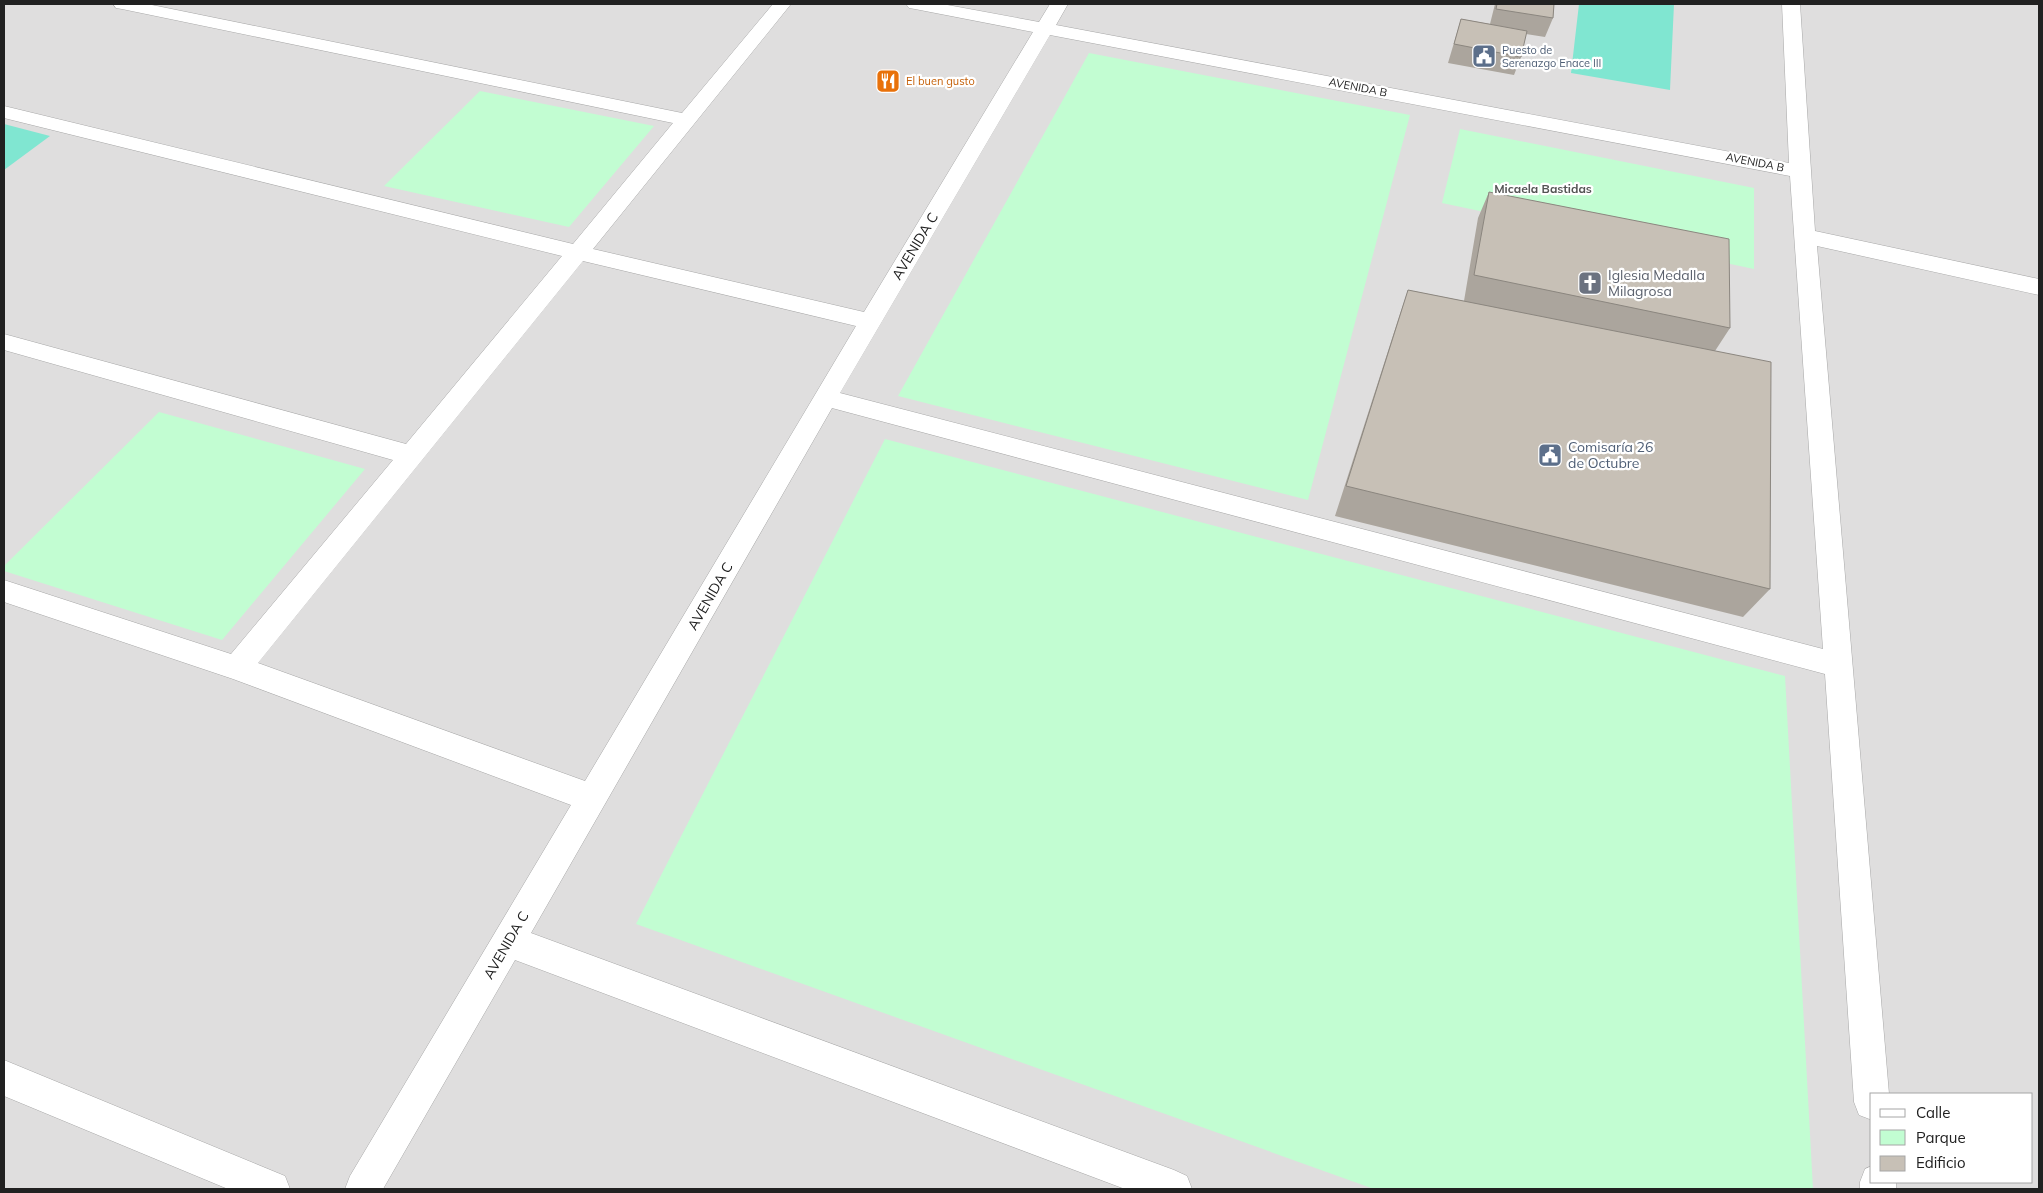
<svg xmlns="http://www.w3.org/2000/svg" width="2043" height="1193" viewBox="0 0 2043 1193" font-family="Mulish,sans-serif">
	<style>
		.residential { fill: #dfdede; fill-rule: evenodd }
		.park { fill: #c2fdd2 }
		.pitch { fill: #80e6d1 }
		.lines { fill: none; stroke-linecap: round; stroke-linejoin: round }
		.minor-casing { stroke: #a8a8a8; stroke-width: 1 }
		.minor { fill: #fff; fill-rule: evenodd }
		.wall { fill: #aba59d }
		.building { fill: #c7c0b6; stroke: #8b867f }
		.labels { text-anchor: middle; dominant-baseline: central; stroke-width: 4.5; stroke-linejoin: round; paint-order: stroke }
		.far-service-label { font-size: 11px; fill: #4e5e75; stroke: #fff; text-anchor: start }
		.far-food-label { font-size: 11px; fill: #c56008; stroke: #fff; text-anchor: start }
		.far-street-label { font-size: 11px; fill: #212121; stroke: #fff }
		.far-neighbourhood-label { font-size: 12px; font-weight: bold; fill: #545454; stroke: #fff }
		.street-label { font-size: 14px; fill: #212121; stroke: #fff }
		.worship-label { font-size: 14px; fill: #5b616d; stroke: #fff; text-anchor: start }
		.service-label { font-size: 14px; fill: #4e5e75; stroke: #fff; text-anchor: start }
	</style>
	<rect width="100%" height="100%" fill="#f2f0e7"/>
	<path class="residential" d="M4,4h2035v1185h-2035zM1872,1094h160v88h-160z"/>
	<path class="park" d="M1089,53l321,62 -102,385 -410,-104z
		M480,91l174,35 -85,101 -185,-41z
		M1460,129l294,59v81l-312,-66z
		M159,412l206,57 -143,171 -218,-69v-5z
		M885,439l900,237 28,513h-439l-738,-265z"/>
	<path class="pitch" d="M1579,4h95l-4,86 -99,-17z
		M4,124l46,12 -46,34z"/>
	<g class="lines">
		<g class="minor-casing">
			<path id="minor" d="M113,4h34l535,109 91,-109h18l-198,245 271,63 169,-280 -118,-23 -6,-1 -3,-4h36l97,18 11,-18h18l-12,21 733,138 -7,-159h18l15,227 224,48v16l-222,-49 72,848h-17v26l-13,-5 -5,-13 -29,-428 -993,-266 -301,525 643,237 13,6 5,13h-67l-610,-229 -132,229h-38l5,-13 221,-371 -338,-126 -229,-77v-22l227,74 162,-194 -389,-110v-16l402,110 156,-188 -558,-138v-12l569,138 100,-121 -551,-114 -6,-1zM1050,35l740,141 33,473 -983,-256zM583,261l273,65 -271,455 -327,-118z
				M4,1060l281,116 5,13h-62l-224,-93z
				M1872,1166v16h24v7h-36v-7l5,-13z"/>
		</g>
		<use href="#minor" class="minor"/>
	</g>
	<path class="wall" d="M1495,4h59l-1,14 -8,19 -19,-3 -5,23 -7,18 -66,-12 13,-44 29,5z
		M1489,192l241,136 -15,23 55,238 -27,28 -408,-101 62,-193 11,-33 56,11 14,-83z"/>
	<path class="building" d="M1497,4h57l-1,14 -57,-9z
		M1461,19l66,12 -6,26 -67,-13z
		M1489,192l240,47 1,89 -256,-53z
		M1408,290l363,72 -1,227 -424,-103z"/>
	<defs>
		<g id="civic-square" transform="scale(1.25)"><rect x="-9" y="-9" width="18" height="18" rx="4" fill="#5c6f8a" stroke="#fff"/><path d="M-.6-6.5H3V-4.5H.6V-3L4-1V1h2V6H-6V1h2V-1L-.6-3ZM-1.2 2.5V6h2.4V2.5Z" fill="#fff"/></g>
		<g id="restaurant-square" transform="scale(1.25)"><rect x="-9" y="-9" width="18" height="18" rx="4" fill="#e8710a" stroke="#fff"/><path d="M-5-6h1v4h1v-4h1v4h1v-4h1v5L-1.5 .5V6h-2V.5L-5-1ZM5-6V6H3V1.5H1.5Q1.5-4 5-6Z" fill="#fff"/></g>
		<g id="church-square" transform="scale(1.25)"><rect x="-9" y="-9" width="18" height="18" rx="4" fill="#6b7280" stroke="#fff"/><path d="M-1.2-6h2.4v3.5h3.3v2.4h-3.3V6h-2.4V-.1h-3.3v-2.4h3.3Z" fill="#fff"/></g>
	</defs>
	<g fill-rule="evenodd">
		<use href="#civic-square" x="1484" y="56"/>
		<use href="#restaurant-square" x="888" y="81"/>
		<use href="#church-square" x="1590" y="283"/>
		<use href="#civic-square" x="1550" y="455"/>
	</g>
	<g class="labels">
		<g class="far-service-label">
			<text x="1502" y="50">Puesto de<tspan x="1502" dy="13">Serenazgo Enace III</tspan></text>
		</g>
		<g class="far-food-label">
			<text x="906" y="81">El buen gusto</text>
		</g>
		<g class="far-street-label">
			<text transform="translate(1358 87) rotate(11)">AVENIDA B</text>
			<text transform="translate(1755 162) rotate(11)">AVENIDA B</text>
		</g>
		<g class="far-neighbourhood-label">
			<text x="1543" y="188">Micaela Bastidas</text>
		</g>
		<g class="street-label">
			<text transform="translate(915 246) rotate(-59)">AVENIDA C</text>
			<text transform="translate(710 596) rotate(-60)">AVENIDA C</text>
			<text transform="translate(506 945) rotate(-60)">AVENIDA C</text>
		</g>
		<g class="worship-label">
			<text x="1608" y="275">Iglesia Medalla<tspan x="1608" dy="16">Milagrosa</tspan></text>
		</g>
		<g class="service-label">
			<text x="1568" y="447">Comisaría 26<tspan x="1568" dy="16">de Octubre</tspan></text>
		</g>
	</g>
	<rect width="2043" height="1193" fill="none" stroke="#212121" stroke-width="10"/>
	<rect x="1870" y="1093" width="162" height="90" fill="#ffffff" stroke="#a6a6a6"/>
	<rect x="1880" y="1109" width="25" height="8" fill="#ffffff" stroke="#a6a6a6"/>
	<text x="1916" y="1118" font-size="15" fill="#212121">Calle</text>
	<rect x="1880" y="1130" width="25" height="15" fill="#c2fdd2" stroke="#a6a6a6"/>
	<text x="1916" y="1143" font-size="15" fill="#212121">Parque</text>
	<rect x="1880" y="1156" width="25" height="15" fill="#c7c0b6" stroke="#a6a6a6"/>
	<text x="1916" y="1168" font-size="15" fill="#212121">Edificio</text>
</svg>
